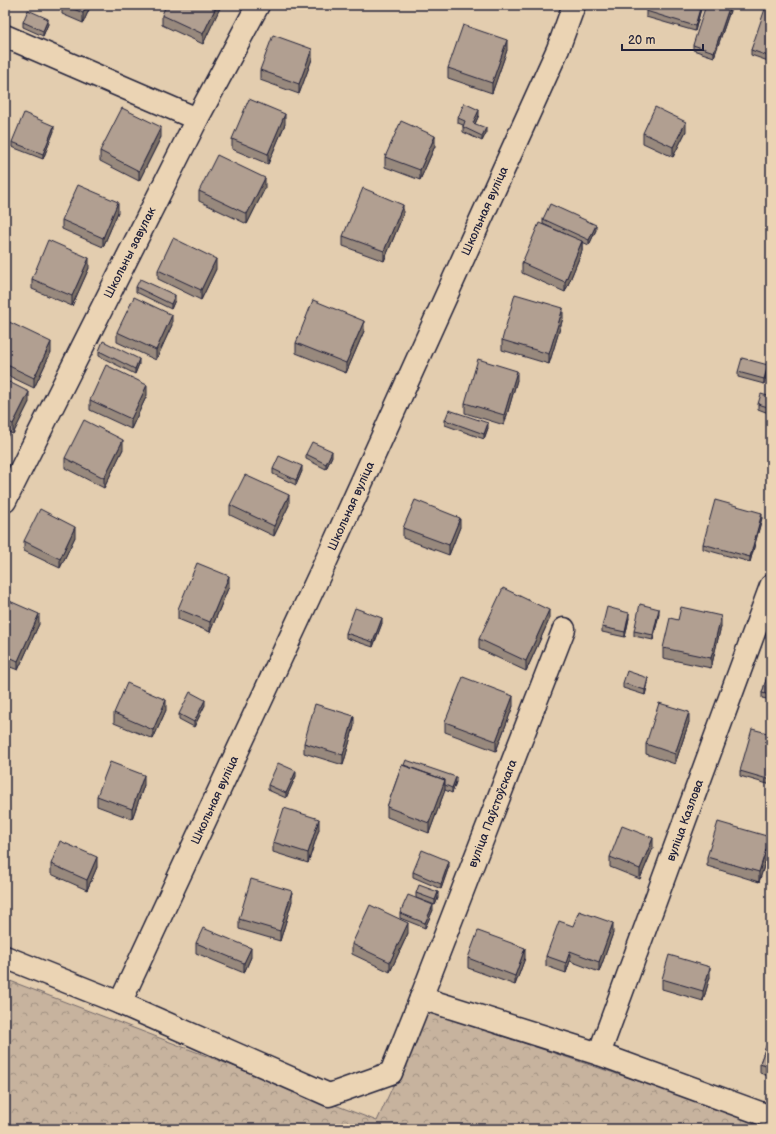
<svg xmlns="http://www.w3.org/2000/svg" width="776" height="1134" viewBox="0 0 776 1134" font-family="'Balsamiq Sans',sans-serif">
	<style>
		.forest { fill: url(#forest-crowns); stroke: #746a6c }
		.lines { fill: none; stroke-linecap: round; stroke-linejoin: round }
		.street-casing { stroke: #22223b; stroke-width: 25 }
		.street { stroke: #ebd4b4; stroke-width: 22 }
		.wall { fill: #98897d; stroke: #22223b }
		.shaded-wall { fill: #7c6f66; stroke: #22223b }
		.building { fill: #b19f91; stroke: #22223b }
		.labels { text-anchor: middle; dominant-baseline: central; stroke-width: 3.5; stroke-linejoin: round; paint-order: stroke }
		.street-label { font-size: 12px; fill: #22223b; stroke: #ebd4b4 }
	</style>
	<defs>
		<pattern id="forest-crowns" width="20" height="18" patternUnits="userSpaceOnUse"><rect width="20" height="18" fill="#c7b39e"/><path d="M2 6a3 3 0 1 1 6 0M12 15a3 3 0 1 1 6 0" fill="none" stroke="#a19182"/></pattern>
	</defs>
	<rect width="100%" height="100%" fill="#e3cdaf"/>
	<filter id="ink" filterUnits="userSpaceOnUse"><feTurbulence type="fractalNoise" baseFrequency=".025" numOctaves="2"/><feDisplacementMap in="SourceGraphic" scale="8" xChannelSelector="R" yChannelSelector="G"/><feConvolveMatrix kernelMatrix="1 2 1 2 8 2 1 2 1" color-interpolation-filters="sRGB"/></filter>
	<g filter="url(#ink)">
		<path class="forest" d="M5,979l372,142 50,-110 344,114v4h-766z"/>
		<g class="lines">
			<g class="street-casing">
				<g id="street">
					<path d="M5,36l192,83"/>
					<path id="s1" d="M5,501l192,-382 61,-114"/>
					<path d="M5,957l115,46 209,92 62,-22 30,-75 178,56 172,63"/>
					<path id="s2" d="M421,998l143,-369"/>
					<path id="s3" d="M120,1003l206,-442 232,-512 16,-44"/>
					<path id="s4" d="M599,1054l172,-468"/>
				</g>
			</g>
			<use href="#street" class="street"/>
		</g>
		<path class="wall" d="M62,5h29l-8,18 -21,-9z
			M221,5l-18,39 -41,-19v-10z
			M702,5l-7,26 -49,-14v-6z
			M732,5l-18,52 -21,-7v-5z
			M771,8v54l-20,-7v-5z
			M23,22l25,2 -5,12 -20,-9z
			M507,50l-15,43 -44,-15v-10z
			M312,59l-13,35 -39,-14v-10z
			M479,115l-4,9 11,9 -4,8 -19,-9v-7l-5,-2v-5z
			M285,124l-17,40 -36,-15v-10z
			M54,131l-11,28 -31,-12v-5z
			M686,131l-13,26 -30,-14v-10z
			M161,137l-22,44 -39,-20v-10z
			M435,146l-15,34 -35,-13v-10z
			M265,188l-18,36 -48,-23v-10z
			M118,212l-15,35 -41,-18v-9z
			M403,215l-19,46 -41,-15v-10z
			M543,219l53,11 -7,15 -7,-3v9l-17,41 -43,-19v-10l46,-28 -25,-11z
			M89,268l-17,38 -40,-17v-10z
			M216,269l-15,31 -43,-21v-9z
			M136,287l39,13 -4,9 -35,-17z
			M563,318l-14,46 -47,-14v-10z
			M5,320l46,32 -17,36 -29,-14z
			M172,325l-16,35 -39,-18v-10z
			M364,331l-18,42 -50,-20v-10z
			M99,351l40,13 -4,10 -36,-18z
			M768,370l-4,14 -26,-7v-5z
			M5,380l24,22 -16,32 -5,-2v3l-3,6z
			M517,380l-13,45 -39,-12v-10z
			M147,395l-16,34 -41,-19v-10z
			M771,397v17l-13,-5v-5z
			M445,420l43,8 -4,11 -39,-14z
			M123,449l-19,39 -39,-20v-10z
			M306,454l26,2 -6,13 -20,-10z
			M273,469l29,2 -6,14 -23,-11z
			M230,505h59l-15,31 -44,-21z
			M762,518l-12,44 -47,-13v-5z
			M460,527l-11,28 -46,-17v-10z
			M75,537l-15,31 -36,-17v-10z
			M229,586l-19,46 -32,-13v-10z
			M5,599l34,25 -21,46 -13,-5z
			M659,614l-6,26 -19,-4v-5z
			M629,618l-4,19 -23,-5v-5z
			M549,620l-23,51 -47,-22v-10z
			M678,620l43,6 -10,42 -48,-10v-10z
			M382,623l-9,24 -27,-9v-5z
			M771,664v36l-9,-2v-5z
			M623,683h25l-3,12 -22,-7z
			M205,705l-11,22 -15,-8v-5z
			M513,706l-17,45 -51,-19v-10z
			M166,710l-13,29 -39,-16v-10z
			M689,722l-14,42 -29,-10v-10z
			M354,726l-11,39 -39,-12v-10z
			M771,734v51l-31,-9v-5z
			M402,765l54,17 -4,11 -7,-3 -16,43 -42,-16v-10z
			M296,776l-10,22 -18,-8v-5z
			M144,785l-12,34 -35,-13v-10z
			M319,829l-11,34 -35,-11v-10z
			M770,847l-11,35 -52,-16v-9z
			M653,848l-13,31 -30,-12v-10z
			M51,864l46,3 -10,23 -36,-16z
			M449,866l-8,23 -28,-12v-5z
			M416,893l22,5 -3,7 -19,-7z
			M292,901l-12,40 -41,-12v-10z
			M433,910l-8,18 -25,-10v-5z
			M408,933l-18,39 -38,-18v-10z
			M613,933l-14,39 -29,-11 -4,12 -20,-7v-10z
			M196,943l55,14 -7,16 -48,-20z
			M468,958h57l-10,27 -47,-17z
			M710,977l-7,24 -41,-12v-10z
			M771,1033v44l-11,-4v-10z"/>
		<path class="shaded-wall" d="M87,5h4l-8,18v-10z
			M217,5h4v1l-18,38v-10z
			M701,5h1l-7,26v-5z
			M730,5h2l-18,52v-5z
			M48,19v5l-5,12v-5z
			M507,40v10l-15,43v-10z
			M312,49v10l-13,35v-10z
			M7,102v10l-2,5v-10z
			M479,110v5l-6,13v-5z
			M285,114v10l-17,40v-10z
			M686,122v9l-13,26v-10z
			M54,126v5l-11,28v-5z
			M161,127v10l-22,44v-10z
			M486,128v5l-4,8v-5z
			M435,136v10l-15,34v-10z
			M265,178v10l-18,36v-10z
			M118,202v10l-15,35v-9z
			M403,205v10l-19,46v-10z
			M596,225v5l-7,15v-5z
			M582,241v10l-17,41v-10z
			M89,258v10l-17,38v-10z
			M216,259v10l-15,31v-10z
			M175,295v5l-4,9v-5z
			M563,308v10l-14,46v-10z
			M172,315v10l-16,35v-10z
			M364,321v10l-18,42v-10z
			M51,342v10l-17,36v-10z
			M139,359v5l-4,10v-5z
			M768,365v5l-4,14v-5z
			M517,371v9l-13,45v-10z
			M147,385v10l-16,34v-10z
			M29,392v10l-16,32v-10z
			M488,423v5l-4,11v-5z
			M8,430v5l-3,6v-5z
			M123,440v9l-19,39v-10z
			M332,451v5l-6,13v-5z
			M302,466v5l-6,14v-5z
			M289,495v10l-15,31v-10z
			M762,513v5l-12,44v-5z
			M460,518v9l-11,28v-10z
			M75,527v10l-15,31v-9z
			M229,576v10l-19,46v-10z
			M659,609v5l-6,26v-5z
			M549,610v10l-23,51v-10z
			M629,613v5l-4,19v-5z
			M39,614v10l-21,46v-9z
			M721,616v10l-10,42v-10z
			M382,618v5l-9,24v-5z
			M648,678v5l-3,12v-5z
			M513,696v10l-17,45v-10z
			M166,700v10l-13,29v-9z
			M205,700v5l-11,22v-5z
			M689,712v10l-14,42v-10z
			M354,716v10l-11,39v-10z
			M296,771v5l-10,22v-5z
			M144,775v10l-12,34v-10z
			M456,777v5l-4,11v-5z
			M445,780v10l-16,43v-10z
			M319,819v10l-11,34v-10z
			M770,837v10l-11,35v-10z
			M653,838v10l-13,31v-10z
			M97,857v10l-10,23v-10z
			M449,861v5l-8,23v-5z
			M292,891v10l-12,40v-10z
			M438,892v6l-3,7v-5z
			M433,905v5l-8,18v-5z
			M408,923v10l-18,39v-10z
			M613,923v10l-14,39v-10z
			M251,948v9l-7,16v-10z
			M525,948v10l-10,27v-9z
			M570,951v10l-4,12v-10z
			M710,967v10l-7,24v-10z"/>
		<path class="building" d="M64,5h23l-4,8z
			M166,5h51l-14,29 -41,-19z
			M648,5h53l-6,21 -49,-15z
			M706,5h24l-16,47 -21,-7z
			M766,6l5,2v49l-20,-7z
			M28,10l20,9 -5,12 -20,-9z
			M463,25l44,15 -15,43 -44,-15z
			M273,35l39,14 -13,35 -39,-14z
			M249,99l36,15 -17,40 -36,-15z
			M464,103l15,7 -6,13 13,5 -4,8 -19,-9 2,-6 -7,-3z
			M655,107l31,15 -13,25 -30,-14z
			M122,108l39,19 -22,44 -39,-20z
			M24,113l30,13 -11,28 -31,-12z
			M401,121l34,15 -15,34 -35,-13z
			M217,155l48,23 -18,36 -48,-23z
			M78,185l40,17 -15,36 -41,-18z
			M363,188l40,17 -19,46 -41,-15z
			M550,204l46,21 -7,15 -46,-21z
			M539,223l43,18 -17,41 -43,-19z
			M173,238l43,21 -15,31 -43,-20z
			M48,240l41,18 -17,38 -40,-17z
			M140,279l35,16 -4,9 -35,-17z
			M515,294l48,14 -14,46 -47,-14z
			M134,297l38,18 -16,35 -39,-18z
			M313,300l51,21 -18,42 -50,-20z
			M5,320l46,22 -17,36 -29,-14z
			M103,341l36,18 -4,10 -36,-18z
			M742,358l26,7 -4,14 -26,-7z
			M478,359l39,12 -13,44 -39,-12z
			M106,365l41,20 -16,34 -41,-19z
			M5,380l24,12 -16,32 -8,-4z
			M761,394l10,3v11l-13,-4z
			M449,410l39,13 -4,11 -39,-14z
			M84,420l39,20 -19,38 -39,-20z
			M5,428l3,2 -3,6z
			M312,442l20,9 -6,13 -20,-10z
			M279,456l23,10 -6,14 -23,-11z
			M245,475l44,20 -15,31 -44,-21z
			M415,500l45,18 -11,27 -46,-17z
			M715,500l47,13 -12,44 -47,-13z
			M40,509l35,18 -15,32 -36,-18z
			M197,563l32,13 -19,46 -32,-13z
			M503,588l46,22 -23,51 -47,-22z
			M5,599l34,15 -21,47 -13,-6z
			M640,604l19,5 -6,26 -19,-4z
			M607,607l22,6 -4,19 -23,-5z
			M681,607l40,9 -10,42 -48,-10 7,-30 8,2z
			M355,608l27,10 -9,24 -27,-9z
			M771,664v31l-9,-2z
			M627,671l21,7 -3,12 -22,-7z
			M463,677l50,19 -17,45 -51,-19z
			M127,683l39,17 -13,30 -39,-17z
			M190,692l15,8 -11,22 -15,-8z
			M659,703l30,9 -14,42 -29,-10z
			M315,704l39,12 -11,39 -39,-12z
			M752,729l19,5v46l-31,-9z
			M406,760l50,17 -4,11 -7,-3v-5l-41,-15z
			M110,762l34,13 -12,34 -35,-13z
			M278,763l18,8 -10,22 -18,-8z
			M402,765l43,15 -16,43 -42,-16z
			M284,808l35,11 -11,34 -35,-11z
			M718,822l52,15 -11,35 -52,-15z
			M622,826l31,12 -13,31 -30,-12z
			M60,841l37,16 -10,23 -36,-16z
			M422,850l27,11 -8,23 -28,-12z
			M251,879l41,12 -12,40 -41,-12z
			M419,885l19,7 -3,8 -19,-7z
			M408,895l25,10 -8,18 -25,-10z
			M370,905l38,18 -18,39 -38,-18z
			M579,911l34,12 -14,39 -29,-11 -4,12 -20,-7 13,-35 14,5z
			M203,928l48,20 -7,15 -48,-20z
			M478,931l47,17 -10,28 -47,-18z
			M669,955l41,12 -7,24 -41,-12z
			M771,1033v34l-11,-4z"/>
	</g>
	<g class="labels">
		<g class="street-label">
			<text stroke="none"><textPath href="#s3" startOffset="872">Школьная вуліца</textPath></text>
			<text stroke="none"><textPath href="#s1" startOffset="278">Школьны завулак</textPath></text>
			<text stroke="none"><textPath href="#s3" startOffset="548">Школьная вуліца</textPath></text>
			<text stroke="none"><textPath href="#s3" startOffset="224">Школьная вуліца</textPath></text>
			<text stroke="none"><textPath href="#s2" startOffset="198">вуліца Паўстоўскага</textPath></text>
			<text stroke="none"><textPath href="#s4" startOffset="249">вуліца Казлова</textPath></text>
		</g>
	</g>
	<rect width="776" height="1134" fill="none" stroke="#ebd4b4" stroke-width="20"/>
	<rect x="10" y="10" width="756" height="1114" fill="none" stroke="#22223b" stroke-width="1.5" filter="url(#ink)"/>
	<path d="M622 44v6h81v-6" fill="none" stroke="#22223b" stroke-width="2"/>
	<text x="628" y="44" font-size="12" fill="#22223b" stroke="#ebd4b4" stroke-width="3" paint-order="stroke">20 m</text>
</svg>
